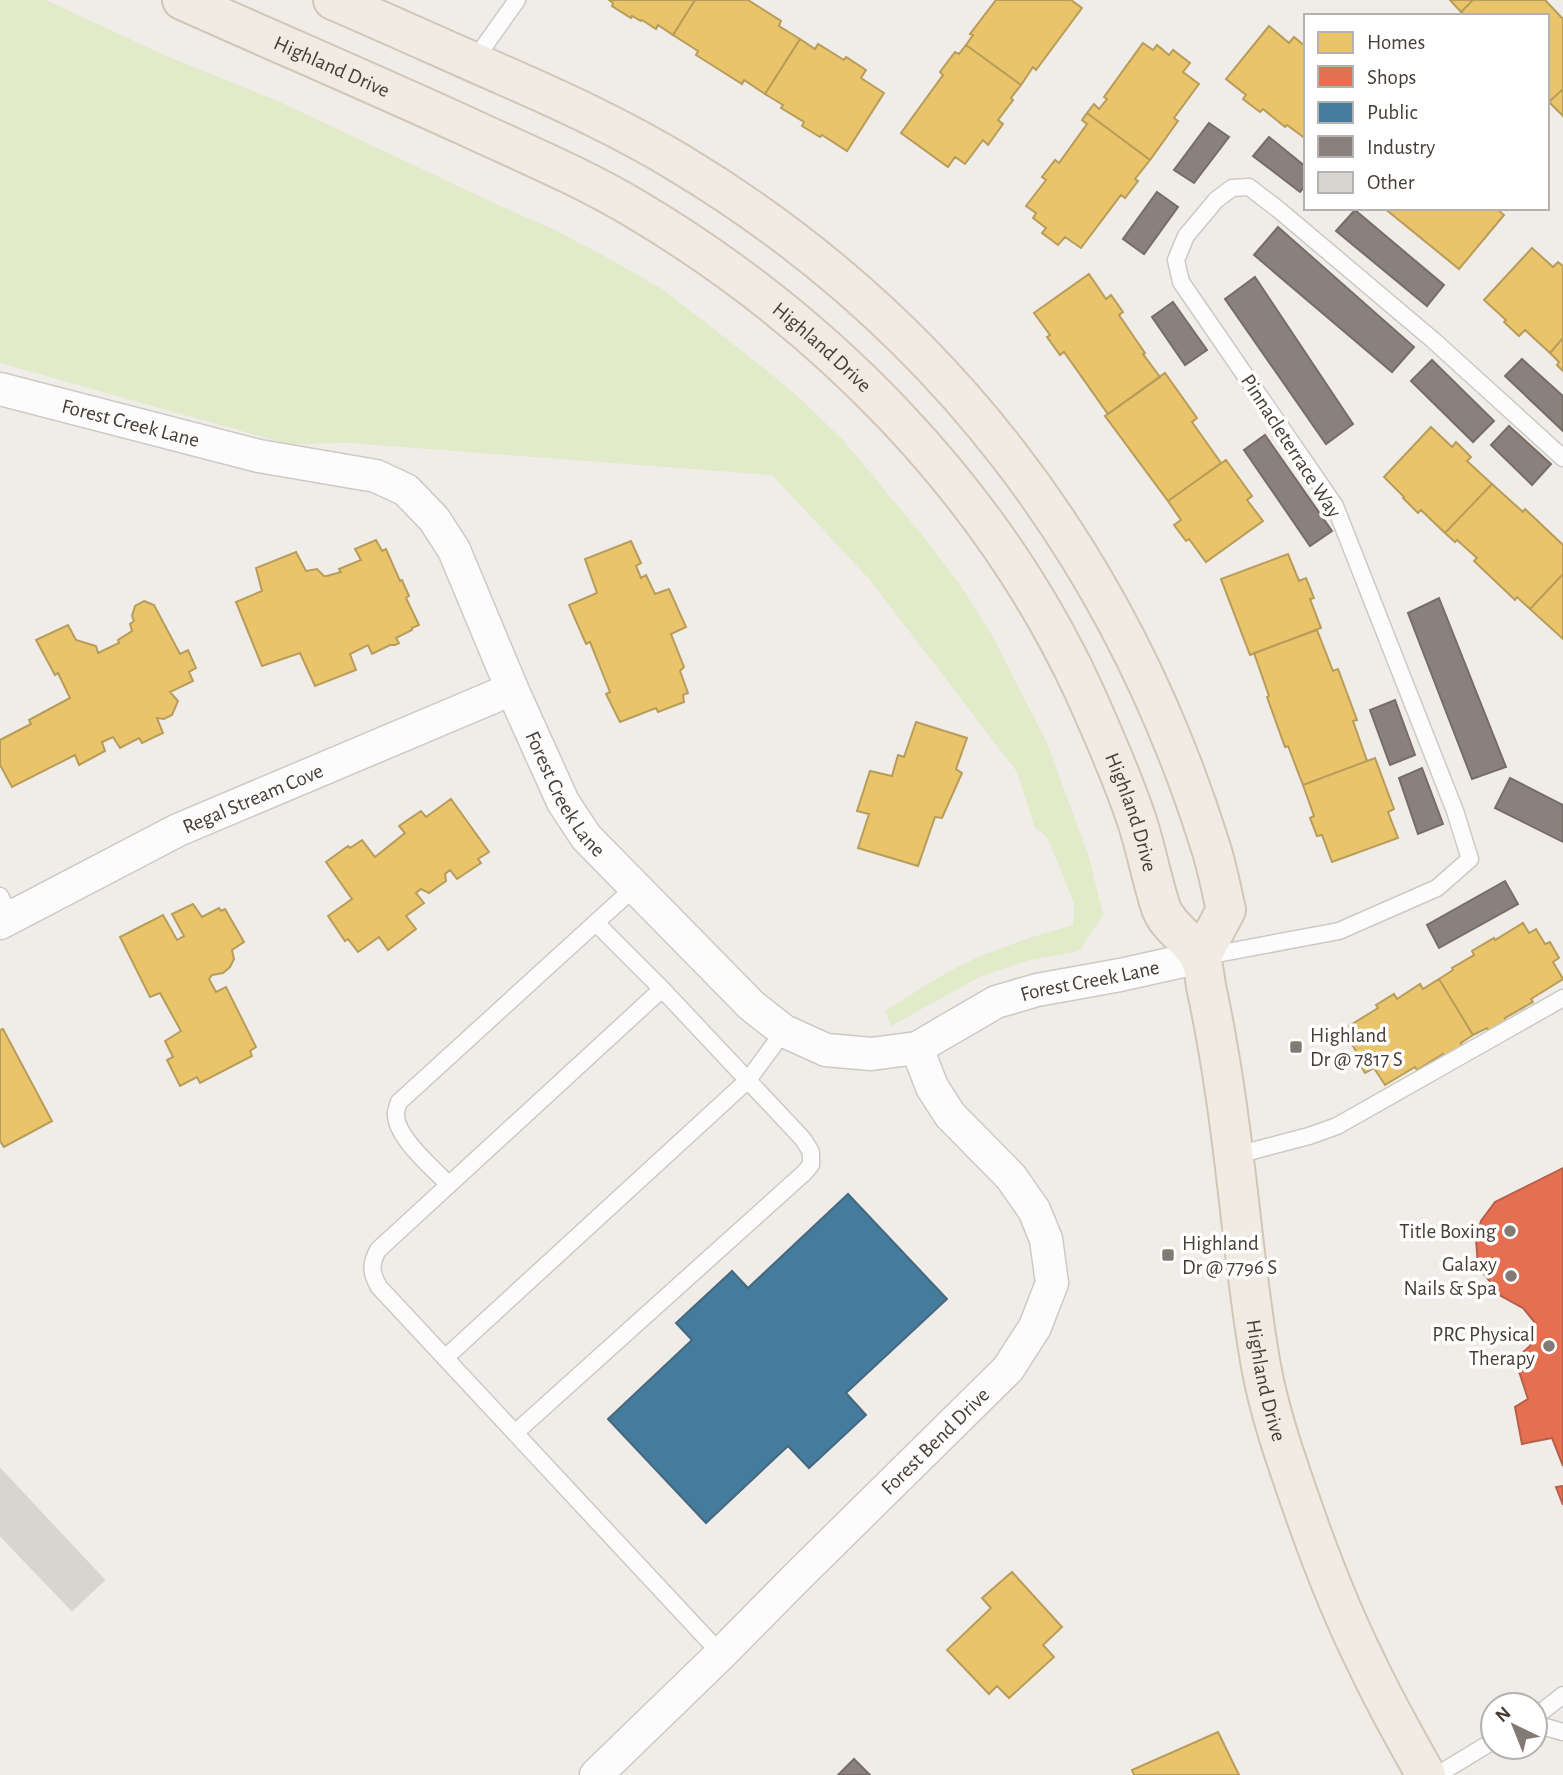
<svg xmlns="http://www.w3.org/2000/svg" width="1563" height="1775" viewBox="0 0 1563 1775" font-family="'Alegreya Sans',sans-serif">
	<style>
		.green { fill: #e1eac9 }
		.homes { fill: #e9c46a; stroke: #b89c5a; stroke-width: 2 }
		.shops { fill: #e76f51; stroke: #b76049; stroke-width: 2 }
		.public { fill: #457b9d; stroke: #45687e; stroke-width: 2 }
		.industry { fill: #8a817c; stroke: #766d67; stroke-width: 2 }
		.building { fill: #d8d4d0; stroke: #d8d4cf; stroke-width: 2 }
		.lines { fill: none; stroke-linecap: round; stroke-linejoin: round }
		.service-casing { stroke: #cdc9c5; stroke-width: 19 }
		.minor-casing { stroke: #cdc9c5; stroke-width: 35 }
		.primary-casing { stroke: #d2c6b6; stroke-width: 42 }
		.service { stroke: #fdfcfc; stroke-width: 16 }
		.minor { stroke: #fdfcfc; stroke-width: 32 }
		.primary { stroke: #f1ebe3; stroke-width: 38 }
		.poi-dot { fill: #827b74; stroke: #fff; stroke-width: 2.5 }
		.labels { text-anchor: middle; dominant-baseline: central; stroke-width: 7; stroke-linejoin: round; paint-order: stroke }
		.street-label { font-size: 21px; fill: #463d35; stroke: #fff }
		.poi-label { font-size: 21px; fill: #463d35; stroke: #fff; text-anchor: end }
	</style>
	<rect width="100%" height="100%" fill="#f0ede9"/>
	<path class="green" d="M0,0h46l118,55 116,47 216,102 57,25 55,29 54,31 93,72 47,39 42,41 78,94 37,48 33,52 55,108 42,114 14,58 -24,36 -49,9 -49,16 -90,50 -6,-15c29,-18 58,-38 89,-52 32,-14 66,-25 99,-34l1,-22 -27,-66 -12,-9 -18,-56 -147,-192 -98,-105 -423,-32 -61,1 -288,-81z"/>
	<path class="homes" d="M609,0h86l-22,35 -15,-10 -2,4 -14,-9 -1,1 -9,-5 -1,2 -19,-12 1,-3z
		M695,0h53l33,21 -2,5 21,13 -35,55 -21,-14 -2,4 -46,-29 2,-4 -25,-16z
		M996,0h75l11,8 -46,62 -3,-3 -12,18 -55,-40 7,-10 -3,-1z
		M1450,0h23l-12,12z
		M1473,0h72l18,19v70l-14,13 -2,-2v-84h-82l-4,-4z
		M1269,26l20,17 5,-6 12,10v92l-19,-14 -2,2 -22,-18 -3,3 -17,-13 3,-4 -20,-16z
		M800,39l15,10 3,-5 26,16 2,-3 20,13 -5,8 23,15 -37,58 -25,-16 -2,2 -18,-11 2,-4 -23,-14 2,-3 -18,-11z
		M1143,43l10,7 4,-5 12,10 4,-5 17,13 -7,9 16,12 -25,34 4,3 -28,39 -63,-47 7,-9 5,5 8,-10 -3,-2z
		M966,45l55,40 -10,13 2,2 -15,20 5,4 -15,21 -5,-5 -18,24 -10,-7 -7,10 -47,-34 42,-58 -3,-3 15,-20 4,2z
		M1563,89v27l-14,-14z
		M1087,113l63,47 -15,19 3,2 -13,17 -4,-3 -40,53 -16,-11 -7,8 -16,-12 4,-5 -13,-10 3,-5 -10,-7 20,-26 -4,-3 13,-17 4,3 28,-39 -5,-4z
		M1384,208h112l8,7 -45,54z
		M1532,248l21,19 5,-5 5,4v72l-13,15 -25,-23 -6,6 -15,-14 2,-2 -22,-20z
		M1089,274l17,25 5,-4 12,17 -4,3 26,38 -2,1 17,23 -52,37 -44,-62 -4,3 -13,-18 3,-2 -16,-22z
		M1563,338v33l-6,-6 2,-3 -9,-9z
		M1165,373l32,45 -5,4 29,41 -53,38 -63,-85z
		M1431,427l21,20 4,-5 15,15 -4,4 25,23 -47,49 -24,-23 -3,3 -15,-15 1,-1 -20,-20z
		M1226,460l26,36 -5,4 16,21 -57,41 -17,-23 -3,2 -12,-16 7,-5 -13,-19z
		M1492,484l31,28 2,-3 38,36v29l-33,35 -13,-12 -2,3 -41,-39 3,-3 -20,-18 -2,2 -10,-9z
		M376,540l6,11 4,-2 14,32 2,-1 7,16 -3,2 13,27 -7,3v2l-16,8 3,5 -4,2h-5l-18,9 -4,-9 -18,9 6,16 -41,16 -15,-33 -38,13 -26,-64 26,-11 -6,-23 40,-16 10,19 11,-2 7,7h3l14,-4 -2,-3 22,-9 -6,-11z
		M631,541l10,22 -5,3 5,12 5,-3 9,19 14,-5 17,38 -15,7 13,33 -4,4 8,22 -5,2 1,7 -26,10 -2,-4 -36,14 -14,-28 4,-2 -20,-50 -4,2 -17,-39 28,-12 -12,-34z
		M1288,554l11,27 7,-3 8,20 -4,1 11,29 -71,27 -29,-76z
		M1563,574v65l-33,-30z
		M144,601l10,4 26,49 8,-4 8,18 -7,4 4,9 -23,11 8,9 -6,14 -8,4 -7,-1 6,15 -21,10 -3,-5 -19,10 -7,-11 -11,5 3,9 -26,14 -4,-10 -63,32 -12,-22v-25l31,-16 -2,-4 41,-22 -12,-25 -3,2 -19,-35 32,-15 8,15 20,6 2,7 21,-10 -1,-3 14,-9 -2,-7 4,-3 -2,-5 3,-10z
		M1317,630l16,41 5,-2 19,51 -4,1 14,40 -64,24 -15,-39 -3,1 -18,-50 2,-1 -15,-43z
		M916,722l51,16 -11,31 6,4 -20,45 -7,-1 -17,49 -60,-18 11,-34 -12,-3 13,-40 22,5 6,-21 6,2z
		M1375,758l19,51 -6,3 10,26 -66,24 -10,-27 -5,1 -7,-18 4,-2 -11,-31z
		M451,799l38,53 -11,7 3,4 -24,16 -7,-9 -5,4 1,7 -17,12 -8,-4 -5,4 8,10 -18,13 10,13 -28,21 -9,-13 -21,15 -10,-13 -3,2 -17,-25 24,-17 -26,-37 22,-16 2,2 12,-8 13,17 30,-24 -6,-7 22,-15 5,6z
		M193,904l9,13 17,-9 2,3 4,-2 19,33 -12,8 2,9 -4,8 -7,6 -11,2 -3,4 7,13 10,-5 30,60 -6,4 2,5 -52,27 -3,-6 -17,9 -13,-26 6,-3 -8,-16 16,-10 -21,-38 -10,4 -30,-60 43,-22 14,25 7,-4 -12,-22z
		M1523,923l6,10 7,-4 9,15 5,-2 9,16 -6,4 10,17 -32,20 2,3 -28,16 2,4 -17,11 -3,-5 -14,7 -34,-56 14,-9 -1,-2 22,-13 -2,-4 22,-13 1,2z
		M1439,979l34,56 -12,8 2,5 -17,11 -3,-5 -26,16 -2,-3 -30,18 -11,-17 -9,5 -11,-18 3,-2 -8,-14 6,-3 -6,-10 29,-18 -2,-3 18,-11 3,5 23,-15 3,5z
		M3,1029l49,92 -48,26 -4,-6v-111z
		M1012,1572l50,55 -19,18 11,12 -45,41 -12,-12 -8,8 -42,-44 44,-42 -9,-10z
		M1218,1732l21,43h-105l-2,-5z"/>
	<path class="shops" d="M1563,1168v298l-11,-28 -30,6 -7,-37 13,-8 -13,-40 15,-13 6,-22 -13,-16 -22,-12 -23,-30 -2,-27 5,-18 14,-19z
		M1563,1486v19l-7,-18z"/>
	<path class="public" d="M848,1194l99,105 -101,94 20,22 -57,53 -21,-22 -82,77 -98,-104 84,-79 -16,-17 56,-52 16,17z"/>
	<path class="industry" d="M1209,123l20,14 -35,46 -20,-13z
		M1269,137l37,30v18l-6,7 -47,-36z
		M1157,192l21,15 -34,47 -21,-15z
		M1355,210l89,75 -17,21 -91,-75z
		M1278,227l136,120 -22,25 -138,-117z
		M1255,277l98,147 -27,20 -101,-145z
		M1173,302l34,48 -22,15 -33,-48z
		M1522,359l41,37v35l-58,-55z
		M1432,360l62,61 -21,21 -62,-61z
		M1509,426l42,38 -19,21 -41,-40z
		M1265,435l67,96 -22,15 -66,-96z
		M1439,598l67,169 -34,12 -64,-166z
		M1395,700l20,55 -25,10 -20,-55z
		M1422,768l21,56 -25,10 -19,-56z
		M1510,778l53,27v37l-68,-34z
		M1505,881l13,23 -79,44 -12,-23z
		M854,1759l16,16h-32z"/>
	<path class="building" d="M0,1469l104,111 -32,30 -72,-75z"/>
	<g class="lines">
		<g class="service-casing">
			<path id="service" d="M473,62l44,-62
				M0,896l11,21
				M1206,956l133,-25 98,-43 33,-29 -15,-48 -120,-305 -154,-224 -5,-22 10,-24 30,-36 16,-12 17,-1 30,23 154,130 130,118
				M662,989l-284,261c-8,15 -7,23 1,37l342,367
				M1233,1156l76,-20 28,-10 226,-128
				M449,1185c-15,-16 -55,-49 -53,-72 0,-4 2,-7 3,-11l237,-216
				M445,1358l303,-278 36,-49
				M515,1433l289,-260 7,-8v-13l-8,-13 -141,-150 -66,-66
				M1535,1717l28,-22
				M1535,1724l28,8
				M1437,1775l56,-34"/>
		</g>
		<g class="minor-casing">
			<g id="minor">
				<path id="s1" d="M0,389l259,67 117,20 30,14 28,29 20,31 58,139 51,113 23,35 166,169 32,25 42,19 45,4 46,-6 79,-46 41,-12 83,-15 81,-18"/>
				<path id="s2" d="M0,923l178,-93 334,-141"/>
				<path id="s3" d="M596,1775l125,-121 75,-76 212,-209 27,-42 17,-44 -6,-44 -12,-29 -23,-33 -61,-62 -18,-28 -15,-39"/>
			</g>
		</g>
		<g class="primary-casing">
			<g id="primary">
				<path id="s4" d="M182,0c96,43 192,84 288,128 56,26 114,50 167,82 188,112 353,279 446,479 19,42 38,85 53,129 10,29 15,60 25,90 8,22 34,33 41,55 2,7 3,15 4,23 4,19 8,38 11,57 20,107 25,216 44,323 8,45 24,91 39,134 19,55 40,110 66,162 18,39 39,76 60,113"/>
				<path d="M333,0c58,25 115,51 172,76 59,26 118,53 174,87 261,157 440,392 531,682 7,21 11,43 16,65l-25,47"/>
			</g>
		</g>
		<use href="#service" class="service"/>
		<use href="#minor" class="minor"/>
		<use href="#primary" class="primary"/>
	</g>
	<g class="poi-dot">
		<rect x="1289" y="1040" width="14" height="14" rx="3.5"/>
		<circle cx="1510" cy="1231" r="7"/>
		<rect x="1161" y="1248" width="14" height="14" rx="3.5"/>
		<circle cx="1511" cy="1276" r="7"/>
		<circle cx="1549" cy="1346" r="7"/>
	</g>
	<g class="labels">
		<g class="street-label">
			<text stroke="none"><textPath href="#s4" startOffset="164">Highland Drive</textPath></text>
			<text stroke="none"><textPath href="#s4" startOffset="732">Highland Drive</textPath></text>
			<text stroke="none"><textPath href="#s1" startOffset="135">Forest Creek Lane</textPath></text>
			<text transform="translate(1291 446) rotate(57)">Pinnacleterrace Way</text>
			<text stroke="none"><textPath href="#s1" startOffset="765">Forest Creek Lane</textPath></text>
			<text stroke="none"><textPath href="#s2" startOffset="282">Regal Stream Cove</textPath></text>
			<text stroke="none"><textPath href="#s4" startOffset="1298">Highland Drive</textPath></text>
			<text stroke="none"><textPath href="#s1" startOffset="1416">Forest Creek Lane</textPath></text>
			<text stroke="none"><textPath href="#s4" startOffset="1890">Highland Drive</textPath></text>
			<text stroke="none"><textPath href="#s3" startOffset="476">Forest Bend Drive</textPath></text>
		</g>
		<g class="poi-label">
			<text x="1310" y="1035" text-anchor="start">Highland<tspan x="1310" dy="24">Dr @ 7817 S</tspan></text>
			<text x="1496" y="1231">Title Boxing</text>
			<text x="1182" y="1243" text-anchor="start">Highland<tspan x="1182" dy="24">Dr @ 7796 S</tspan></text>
			<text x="1497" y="1264">Galaxy<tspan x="1497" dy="24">Nails &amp; Spa</tspan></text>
			<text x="1535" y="1334">PRC Physical<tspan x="1535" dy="24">Therapy</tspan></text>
		</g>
	</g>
	<rect x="1304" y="14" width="245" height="196" fill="#ffffff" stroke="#b5b1ae" stroke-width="2"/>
	<rect x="1318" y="32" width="35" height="21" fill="#e9c46a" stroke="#b5b1ae" stroke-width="2"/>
	<text x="1367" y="49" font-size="21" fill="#463d35">Homes</text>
	<rect x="1318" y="66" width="35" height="21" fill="#e76f51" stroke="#b5b1ae" stroke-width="2"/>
	<text x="1367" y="84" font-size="21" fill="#463d35">Shops</text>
	<rect x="1318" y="102" width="35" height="21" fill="#457b9d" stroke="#b5b1ae" stroke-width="2"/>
	<text x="1367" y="119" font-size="21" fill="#463d35">Public</text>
	<rect x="1318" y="136" width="35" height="21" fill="#8a817c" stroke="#b5b1ae" stroke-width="2"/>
	<text x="1367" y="154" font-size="21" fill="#463d35">Industry</text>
	<rect x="1318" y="172" width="35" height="21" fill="#d8d4d0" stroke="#b5b1ae" stroke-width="2"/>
	<text x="1367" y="189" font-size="21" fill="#463d35">Other</text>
	<g transform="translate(1514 1726) rotate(317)"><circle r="33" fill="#ffffff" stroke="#b5b1ae" stroke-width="2"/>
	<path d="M0-5L12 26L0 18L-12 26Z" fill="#827b74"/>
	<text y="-10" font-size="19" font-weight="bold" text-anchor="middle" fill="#463d35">N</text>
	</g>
</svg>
